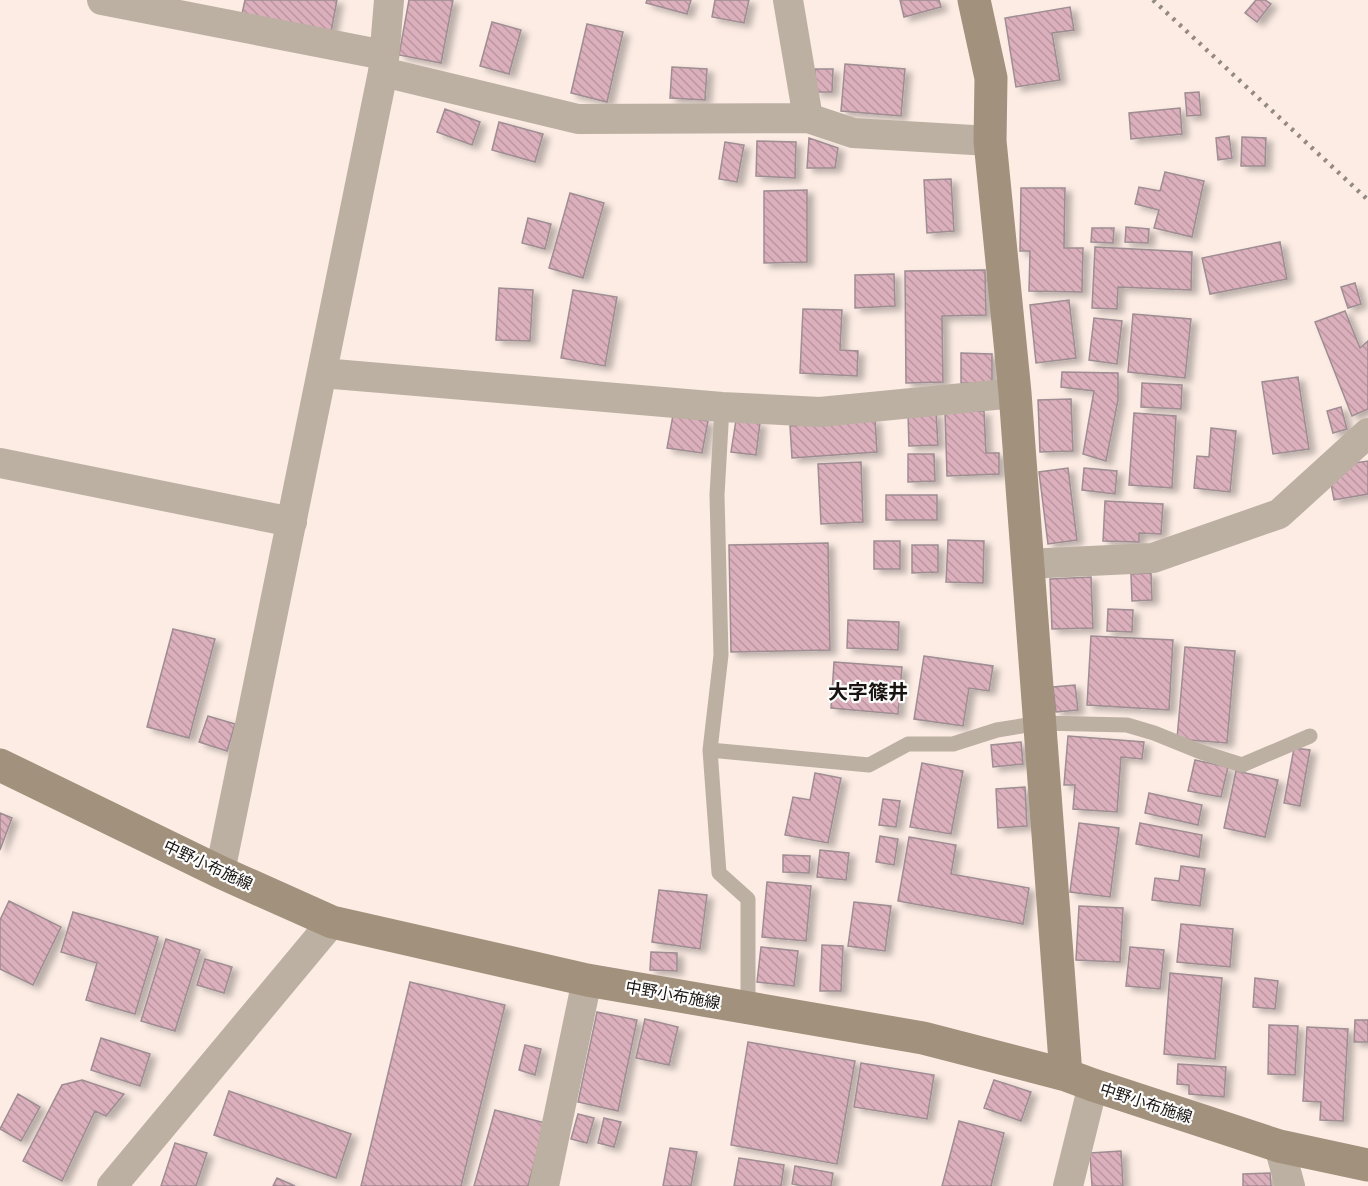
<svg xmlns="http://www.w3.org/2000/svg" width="1368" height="1186" viewBox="0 0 1368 1186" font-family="Montserrat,'Noto Sans JP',sans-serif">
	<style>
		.building { fill: url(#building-back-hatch); stroke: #9e8d92; stroke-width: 1.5; filter: url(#shadow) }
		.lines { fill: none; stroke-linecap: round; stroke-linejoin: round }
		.lane { stroke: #bcb0a2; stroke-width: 15 }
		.street { stroke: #bcb0a2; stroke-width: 30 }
		.secondary { stroke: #a2917c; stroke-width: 33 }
		.rail { stroke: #938882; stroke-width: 4.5; stroke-dasharray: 3 6; stroke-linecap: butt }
		.labels { text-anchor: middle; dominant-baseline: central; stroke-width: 4.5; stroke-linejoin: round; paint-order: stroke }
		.street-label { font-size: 16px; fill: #191411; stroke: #fdfdfd }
		.quarter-label { font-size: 20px; font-weight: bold; fill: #191411; stroke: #fdfdfd }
	</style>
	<defs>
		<pattern id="building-back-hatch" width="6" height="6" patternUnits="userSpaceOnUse" patternTransform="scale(1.5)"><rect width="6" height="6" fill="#dbafbb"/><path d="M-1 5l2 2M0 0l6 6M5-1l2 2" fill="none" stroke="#bb96a0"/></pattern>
		<filter id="shadow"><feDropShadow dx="6" dy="4" stdDeviation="3" flood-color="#0004"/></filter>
	</defs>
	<rect width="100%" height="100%" fill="#fcece4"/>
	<path class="building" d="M245,0h92l-6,32 -89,-18z
		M409,0h44l-12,63 -42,-8z
		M647,0h44l-4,14 -41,-11z
		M715,0h34l-5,23 -32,-6z
		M900,0h39l2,7 -37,10z
		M1256,0h9l6,4 -14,18 -12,-9z
		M1070,7l4,23 -22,3 8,47 -44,7 -11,-69z
		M492,22l29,8 -12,44 -29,-8z
		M587,24l36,8 -16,70 -36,-9z
		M845,64l60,5 -4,47 -60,-5z
		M672,67l35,2 -2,31 -35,-2z
		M815,69h18l-1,23h-17z
		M1199,92l2,23 -14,1 -2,-23z
		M1180,108l2,26 -51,5 -2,-26z
		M445,109l35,13 -8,23 -35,-13z
		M499,122l44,12 -8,28 -43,-12z
		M1229,136l3,22 -14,2 -2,-22z
		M1242,137l24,1 -1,28h-24z
		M809,138l29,10 -3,20h-28z
		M757,141l39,1 -1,36 -39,-2z
		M725,142l19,3 -7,37 -18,-3z
		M1165,172l39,9 -12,56 -38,-9 5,-18 -24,-6 4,-17 21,4z
		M951,179l3,52 -27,2 -3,-53z
		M1021,188h44l-1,60h19l-1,44 -53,-1 1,-40h-10z
		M807,190v72l-43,1v-72z
		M570,193l34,10 -21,75 -34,-10z
		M528,218l23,6 -6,25 -23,-6z
		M1126,227l23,2 -1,14 -23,-1z
		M1092,228h22l-1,15 -22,-1z
		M1280,242l7,37 -77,15 -8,-36z
		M1095,247l97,5 -1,38 -73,-3 -1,22 -25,-1z
		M985,270l1,45 -44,1 1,66 -37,1 -1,-112z
		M894,274l1,32 -40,2v-33z
		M1355,283l6,21 -13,4 -7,-21z
		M499,288l34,2 -3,51 -34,-1z
		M573,290l44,7 -12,69 -44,-8z
		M1069,300l7,58 -40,5 -6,-58z
		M803,309l39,1 -2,40 18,1 -1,25 -57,-3z
		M1345,311l15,37 8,-7v68l-16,7 -37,-94z
		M1133,314l58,5 -6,59 -57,-6z
		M1094,318l28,3 -5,43 -28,-4z
		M961,353l31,1v29h-31z
		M1062,372l56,1v27l-12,61 -23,-7 11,-63 -33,-4z
		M1298,377l11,72 -36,5 -11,-72z
		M1142,383l40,2 -1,24 -40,-2z
		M1071,399l2,52 -33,1 -2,-52z
		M1341,407l6,22 -14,4 -6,-22z
		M984,411l2,42h13v21l-52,2 -2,-64z
		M936,412l2,33 -29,1 -1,-33z
		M1134,413l42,3 -4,72 -43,-3z
		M673,415l35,6 -6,32 -35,-5z
		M875,419l2,33 -85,6 -2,-32z
		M736,420l24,3 -4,32 -25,-3z
		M1211,428l25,3 -6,61 -36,-4 3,-32 12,1z
		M908,454h26l1,27 -27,1z
		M1368,461v33l-34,6 -4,-22 24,-15z
		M861,462l2,60 -42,2 -3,-60z
		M1068,468l9,72 -29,4 -9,-72z
		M1084,468l33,3 -2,23 -33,-4z
		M886,495h51v25h-51z
		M1105,501l58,3 -2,30 -22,-1v9l-36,-1z
		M948,540l36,1 -1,42 -37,-1z
		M874,541h26v28h-26z
		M828,543l2,107 -99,2 -2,-107z
		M912,545h26v27l-26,1z
		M1151,573l1,27 -20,1 -1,-27z
		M1091,577l2,51 -41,1 -2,-50z
		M1108,609l25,1 -1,22 -25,-1z
		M848,620l51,2 -1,28 -51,-2z
		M173,629l42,10 -26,99 -42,-11z
		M1091,636l82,4 -4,70 -82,-5z
		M1185,647l50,4 -8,92 -50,-4z
		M924,656l69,10 -4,25 -20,-3 -6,38 -49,-7z
		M834,662l68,5 -4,47 -67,-6z
		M1075,685l3,25 -22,2 -3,-25z
		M208,716l27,8 -8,27 -28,-9z
		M1068,736l76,6 -2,17 -21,-2 -4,55 -44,-3 2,-24h-11z
		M1021,742l2,22 -30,3 -2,-22z
		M1294,748l16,2 -10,56 -16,-3z
		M1195,760l33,7 -7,30 -33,-6z
		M922,763l41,8 -12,63 -41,-7z
		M1236,771l42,9 -13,57 -41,-9z
		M815,773l26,5 -13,65 -43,-8 8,-38 17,3z
		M1025,787l2,39 -29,2 -2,-39z
		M1149,793l53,12 -4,20 -53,-12z
		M883,799l17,2 -4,26 -17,-2z
		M0,813l12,5 -12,32z
		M1079,823l40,5 -9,69 -40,-5z
		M1140,823l62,12 -3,22 -63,-13z
		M880,836l18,3 -4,26 -18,-3z
		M909,837l47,8 -5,29 78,14 -6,36 -125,-23z
		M820,850l29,3 -3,27 -29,-3z
		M783,855l27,1 -1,17 -26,-1z
		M1181,866l24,3 -5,37 -48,-6 3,-22 24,3z
		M767,882l44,4 -5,55 -44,-4z
		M659,890l48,5 -7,54 -48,-7z
		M9,901l52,26 -28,58 -33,-16v-49z
		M854,902l37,4 -6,45 -37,-5z
		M1079,906l44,2 -3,54 -44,-2z
		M73,912l85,25 -23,77 -49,-14 11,-37 -36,-11z
		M1181,924l52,5 -3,38 -53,-5z
		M166,939l34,11 -25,81 -34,-10z
		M822,945l21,1 -2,45h-21z
		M761,947l37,4 -4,35 -37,-4z
		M1130,947l34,3 -4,39 -34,-3z
		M651,952l26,1v18l-27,-1z
		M205,959l27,8 -8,26 -27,-8z
		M1170,973l52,5 -7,81 -51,-5z
		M1255,978l23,3 -3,28 -22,-2z
		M410,982l95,23 -44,181h-100z
		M597,1012l40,8 -19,91 -40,-9z
		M645,1019l33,8 -9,38 -33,-7z
		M1355,1020h13v22h-14z
		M1269,1025l29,1 -3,49 -27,-1z
		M1307,1027l41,2 -5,92 -23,-1 1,-18 -18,-1z
		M101,1038l49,16 -10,32 -49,-16z
		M748,1042l107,19 -18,103 -106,-19z
		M525,1045l16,4 -6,26 -16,-5z
		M861,1063l73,12 -7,44 -73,-12z
		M1178,1064l48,3 -2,30 -35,-3v-9l-12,-1z
		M82,1080l42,14 -18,22 -11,-5 -33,70 -39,-20 39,-76z
		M994,1080l37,12 -10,29 -37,-13z
		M229,1091l122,43 -15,44 -122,-43z
		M18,1094l22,13 -19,34 -21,-12z
		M495,1110l50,13 -17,63h-54z
		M578,1114l16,4 -7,25 -16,-4z
		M604,1118l17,4 -7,25 -16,-4z
		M959,1121l45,12 -13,53h-49z
		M175,1143l32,10 -11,33h-35z
		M670,1148l27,4 -6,34h-28z
		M1121,1151l2,35h-31l-2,-33z
		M739,1158l45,7 -3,21h-47z
		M795,1166l38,7 -2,13h-28l-11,-2z
		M1270,1173l1,13h-28v-12z
		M277,1178l18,8h-22z"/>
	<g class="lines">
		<path class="lane" d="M722,407l-5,88 4,160 -11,95 9,123 29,26v109
			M710,750l159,15 39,-21h45l44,-14 43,-7 87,2 27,8 47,19 41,13 68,-29"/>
		<path class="street" d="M102,0l282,55
			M788,0l20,118
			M383,72l195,47 230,-1 45,15 137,8
			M322,373l400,34 98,5 195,-19
			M0,463l292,59
			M1027,564l126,-6 126,-44 89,-81
			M220,872l163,-800 6,-72
			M1279,1146l11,40
			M112,1186l220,-264
			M544,1186l43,-206
			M1068,1186l25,-101"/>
		<path class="secondary" d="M974,0l17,78 -1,63 25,252 51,682
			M0,765l220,107 112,50 255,58 336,58 143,37 27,10 186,61 89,19"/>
		<path class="rail" d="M1153,0l215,200"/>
	</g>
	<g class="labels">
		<g class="street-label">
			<text transform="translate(208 865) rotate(25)">中野小布施線</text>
			<text transform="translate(673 995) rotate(10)">中野小布施線</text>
			<text transform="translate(1146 1103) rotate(18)">中野小布施線</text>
		</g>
		<g class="quarter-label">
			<text x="868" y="692">大字篠井</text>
		</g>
	</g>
</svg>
